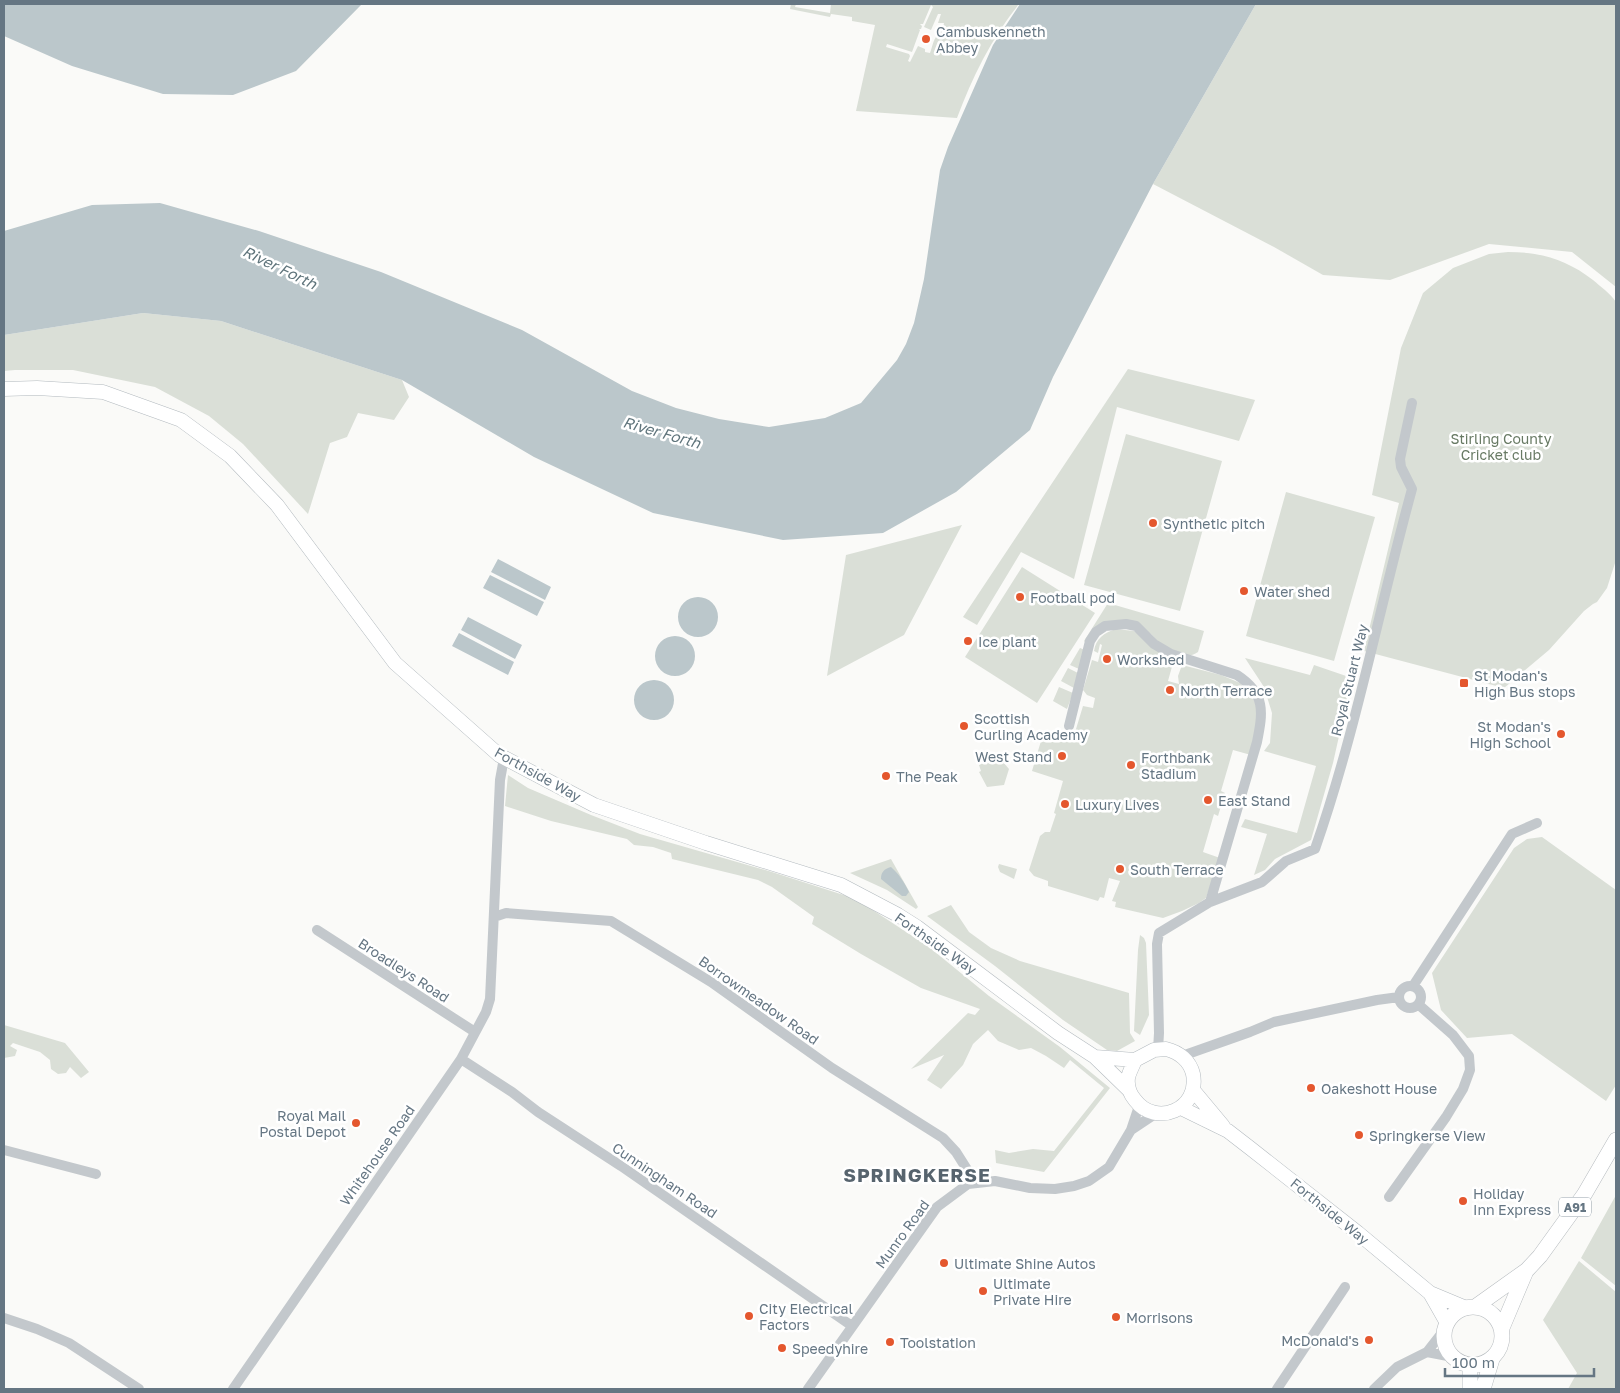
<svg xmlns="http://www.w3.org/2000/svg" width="1620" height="1393" viewBox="0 0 1620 1393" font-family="'Golos Text',sans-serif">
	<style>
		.green { fill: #dadfd7; fill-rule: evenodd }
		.water { fill: #bbc7cb }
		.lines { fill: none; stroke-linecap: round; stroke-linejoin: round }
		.secondary-casing { stroke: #b3babf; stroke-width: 15 }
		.primary-casing { stroke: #b5babe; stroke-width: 16 }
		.street { stroke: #c3c8cc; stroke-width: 10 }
		.secondary { stroke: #fff; stroke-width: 14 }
		.primary { stroke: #fff; stroke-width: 15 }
		.poi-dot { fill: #e4572e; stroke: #fff; stroke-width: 2 }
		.labels { text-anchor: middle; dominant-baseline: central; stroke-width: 5; stroke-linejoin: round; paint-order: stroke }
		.shield { fill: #fff; stroke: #939fa8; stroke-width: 1 }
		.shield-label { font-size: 12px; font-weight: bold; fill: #657683 }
		.poi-label { font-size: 14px; fill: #657683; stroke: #fff; text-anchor: start }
		.park-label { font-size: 14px; fill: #687a64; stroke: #fff }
		.street-label { font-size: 14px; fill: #657683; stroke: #fff }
		.water-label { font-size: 15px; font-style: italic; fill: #60757c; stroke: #fff }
		.district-label { font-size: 19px; font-weight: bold; letter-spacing: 1px; fill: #57646e; stroke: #fff }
	</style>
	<rect width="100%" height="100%" fill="#fafaf8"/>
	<path class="green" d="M791,4h5l-1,3 35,6 1,-9h188c-27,33 -47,74 -62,114l-101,-7 19,-86 -23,-4v-4l-21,-3 -1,3 -40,-8zM931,5l2,2 -9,20 7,3 7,-16h3l-3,9h6c-1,7 -4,9 -8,14 -3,4 -4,11 -6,16l-5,-1v-3l-7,-3 -8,16 -2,-1 2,-5 -1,-2 -23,-7 1,-3 25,8 8,-22 -1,-1h2l1,-3 -2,-2h3z
		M1256,4h360v283l-44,-35 -83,-8 -99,36 -67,-5 -49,-28 -121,-63z
		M1508,252c34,0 59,8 85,28 8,7 17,13 23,22v258l-9,28 -10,14 -4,2 -9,7 -35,39 -45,38 -140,-37 35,-148 -27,-8 29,-147 22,-55 30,-25 36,-14z
		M143,313l78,8 181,59 7,17 -15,23 -36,-7 -11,24 -17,6 -22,71 -65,-70 -34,-28 -54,-29 -82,-17h-58l-11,1v-36z
		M1128,369l127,31 -16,41 -122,-34 -43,172 -53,-27 -44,73 -14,-8z
		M1126,434l96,27 -42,150 -96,-26z
		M1286,492l89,25 -41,144 -88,-25z
		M962,525l-58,110 -77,41 19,-121z
		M1022,567l73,46 -58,90 -72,-46z
		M1108,603l96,28 -6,21c-12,9 -28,-1 -39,-9 -4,-4 -7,-9 -11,-11 -8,-5 -25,-7 -35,-9l-26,21 -3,-3z
		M1116,629l18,2 31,24 8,8 -5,18 11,3 -1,-8 4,-11 39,10 19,8 9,10 7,11 4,13 -9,38 -18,-5 -12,41 4,2 -7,23 -4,-2 -11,38 17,6 -14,40 -7,5 -17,8 -19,7 -48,-11 1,-5 -4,-1 8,-20 -11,-3 -5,20 -4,-1 -2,4 -50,-15v-5l-14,-5 -5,-6 11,-34 5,-4h5l6,-18 -2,-1 9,-32 -31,-10 12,-40 29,8 10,-33 10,2 2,-10 -8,-3 -4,-5 9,-30 6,2 4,-17 -2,-1 -2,9 -4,-2c2,-13 10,-18 22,-22z
		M1080,648l5,2 -6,19 -9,-4z
		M1245,658l65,17 4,-10 38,13 -19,85 -22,77 -36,19 -10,11 -11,5 13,-41 -26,-7 4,-8 52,14 19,-67 -52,-15 6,-8 2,-30 -8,-26z
		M1068,668l10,5 -4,15 -13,-7z
		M1059,687l14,6 -6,16 -14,-8z
		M998,756l11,13 -5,16 -17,2 -8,-15 2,-1 -2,-6z
		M508,775l20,13 63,27 49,19 132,38 84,27 73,48 60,49 71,51 50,41 -66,84 -48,-9 -1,-13 14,3 24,-4 21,2 50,-63 -34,-28 -6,8 -18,-12 -15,-8 -12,2 -21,-9 -10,-11 -15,14 -10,21 -22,24 -14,-9 17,-25 -33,14 57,-56 7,2 5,-6 -59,-21 -60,-34 -49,-30 2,-7 -42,-30 -14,-7 -86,-21 -1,-6 -18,-6 -19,-2 -7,-6 -76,-18 -46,-15z
		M1542,837l74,53v195l-10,16 -94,-67 -45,4 -26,-28 -9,-37 82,-125 13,-9z
		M891,859l27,48 -2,2 -29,-19 -37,-17z
		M999,864l18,5 -3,10 -14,-7 -2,-5z
		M951,905l18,27 22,16 29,13 109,32 1,40 5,8 -18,10 -10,-1 -44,-30 -68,-54 -68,-50z
		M1140,935l4,3 2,5 3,72 -9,20 -6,-4 4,-81z
		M4,1025l61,18 24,29 -8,6 -11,-11 -4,6 -8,1 -7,-5 -1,-9 -10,-8 -27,-9 -3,3 7,4 -2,6 -11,2z
		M1616,1195v91l-35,-28z
		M1579,1261l37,31v97h-48l9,-16 -34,-53z"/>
	<path class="water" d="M4,4h358l-66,67 -63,24 -70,-1 -91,-28 -68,-30z
		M1020,4h236l-103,180 -100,193 -23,53 -74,62 -73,41 -100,7 -130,-27 -119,-56 -132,-77 -181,-59 -78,-8 -139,22v-104l88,-26 68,-2 99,28 122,41 141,58 110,61 44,17 43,11 50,8 56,-9 36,-15 36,-43 9,-16 8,-21 10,-44 16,-109 8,-23 45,-102z
		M498,559l53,28 -6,13 -54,-28z
		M490,575l54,27 -7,14 -54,-28z
		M678 617a20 20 0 1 1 40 0a20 20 0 1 1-40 0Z
		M468,617l54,28 -7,14 -54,-29z
		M459,633l55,29 -6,13 -56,-29z
		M655 656a20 20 0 1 1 40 0a20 20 0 1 1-40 0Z
		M634 700a20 20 0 1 1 40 0a20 20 0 1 1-40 0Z
		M891,867c8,7 13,15 18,25l-3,4h-4l-21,-17c0,-7 3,-10 10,-12z"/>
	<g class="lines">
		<g class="secondary-casing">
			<path id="secondary" d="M4,389l33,-1 66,4 78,28 49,36 47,49 118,158 104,92 95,50 112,38 135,42 57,30 19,12 141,106 37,24 34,33
				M1166,1049c13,3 24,12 27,25 7,35 -37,54 -58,26 -5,-6 -8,-14 -7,-22 1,-6 5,-12 7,-18l19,-10z
				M1095,1057l40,3
				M1193,1090l30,36
				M1181,1108l47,23 22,17 108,85 72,60 36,15
				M1430,1293l17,30"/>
		</g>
		<g class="primary-casing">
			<path id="primary" d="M1444 1336a29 29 0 1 1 58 0a29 29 0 1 1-58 0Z
				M1475,1307l52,-37 13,-14 44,-61 32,-55
				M1502,1328l24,-57
				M1470,1389v-24
				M1483,1389l9,-30"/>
		</g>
		<path class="street" d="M1069,726l21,-85 6,-9 9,-6 21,-2 10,2 18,18 17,10 66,21c29,19 26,37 20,67l-47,160 -51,31 -2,11 2,89 -1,17
			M1210,902l52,-20 24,-21 29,-12c41,-117 64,-240 97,-360l-11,-22 -1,-8 12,-56
			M494,917l12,-4 105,8 100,61 121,86 111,70 13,14 12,19v13
			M317,930l158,102
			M1399 997a11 11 0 1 1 22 0a11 11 0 1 1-22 0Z
			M1413,986l99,-152 25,-11
			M1182,1056l68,-24 24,-10 103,-22 22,-3
			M461,1059l51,33 26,20 83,54 231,160
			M1139,1106l-8,24 24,-16
			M4,1150l92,24
			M1389,1197l57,-80 17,-28 7,-19 -1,-14 -16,-21 -34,-30
			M4,1318l33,11 32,14 70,46
			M1427,1352l26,5
			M233,1389l228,-330 25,-47 4,-13 10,-219 4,-22
			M808,1389l129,-182 31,-23 27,-3 35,7 25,1 19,-3 15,-5 20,-14 22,-37
			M1277,1389l68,-102
			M1374,1389l23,-22 30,-15 18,-23"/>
		<use href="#secondary" class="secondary"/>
		<use href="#primary" class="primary"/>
	</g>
	<g class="poi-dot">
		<circle cx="926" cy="39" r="5"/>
		<circle cx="1153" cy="523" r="5"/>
		<circle cx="1244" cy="591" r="5"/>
		<circle cx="1020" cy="597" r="5"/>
		<circle cx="968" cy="641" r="5"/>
		<circle cx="1107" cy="659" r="5"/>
		<rect x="1459" y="678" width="10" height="10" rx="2.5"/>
		<circle cx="1170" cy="690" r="5"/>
		<circle cx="964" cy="726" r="5"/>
		<circle cx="1561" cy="734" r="5"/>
		<circle cx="1062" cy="756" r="5"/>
		<circle cx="1131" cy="765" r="5"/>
		<circle cx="886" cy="776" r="5"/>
		<circle cx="1208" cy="800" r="5"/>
		<circle cx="1065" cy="804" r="5"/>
		<circle cx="1120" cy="869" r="5"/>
		<circle cx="1311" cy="1088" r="5"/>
		<circle cx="356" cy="1123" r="5"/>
		<circle cx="1359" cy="1135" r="5"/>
		<circle cx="1463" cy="1201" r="5"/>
		<circle cx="944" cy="1263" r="5"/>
		<circle cx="983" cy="1291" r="5"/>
		<circle cx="749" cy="1316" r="5"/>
		<circle cx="1116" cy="1317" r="5"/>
		<circle cx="1369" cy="1340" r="5"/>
		<circle cx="890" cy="1342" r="5"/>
		<circle cx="782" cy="1348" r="5"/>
	</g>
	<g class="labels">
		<rect class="shield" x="1559" y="1197.5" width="32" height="19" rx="4"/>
		<g class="shield-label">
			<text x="1575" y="1207">A91</text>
		</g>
		<g class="poi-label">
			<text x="936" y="31">Cambuskenneth<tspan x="936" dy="16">Abbey</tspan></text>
			<text x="1163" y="523">Synthetic pitch</text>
			<text x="1254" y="591">Water shed</text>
			<text x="1030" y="597">Football pod</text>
			<text x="978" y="641">Ice plant</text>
			<text x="1117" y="659">Workshed</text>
			<text x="1474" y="675">St Modan's<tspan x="1474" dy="16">High Bus stops</tspan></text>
			<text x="1180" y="690">North Terrace</text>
			<text x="974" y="718">Scottish<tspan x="974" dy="16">Curling Academy</tspan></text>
			<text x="1551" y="726" text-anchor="end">St Modan's<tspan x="1551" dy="16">High School</tspan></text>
			<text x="1052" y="756" text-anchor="end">West Stand</text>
			<text x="1141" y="757">Forthbank<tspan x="1141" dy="16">Stadium</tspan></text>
			<text x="896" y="776">The Peak</text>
			<text x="1218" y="800">East Stand</text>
			<text x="1075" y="804">Luxury Lives</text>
			<text x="1130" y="869">South Terrace</text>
			<text x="1321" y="1088">Oakeshott House</text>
			<text x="346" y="1115" text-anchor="end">Royal Mail<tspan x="346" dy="16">Postal Depot</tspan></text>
			<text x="1369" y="1135">Springkerse View</text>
			<text x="1473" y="1193">Holiday<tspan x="1473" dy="16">Inn Express</tspan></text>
			<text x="954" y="1263">Ultimate Shine Autos</text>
			<text x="993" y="1283">Ultimate<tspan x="993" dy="16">Private Hire</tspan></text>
			<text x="759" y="1308">City Electrical<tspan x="759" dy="16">Factors</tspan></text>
			<text x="1126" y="1317">Morrisons</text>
			<text x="1359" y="1340" text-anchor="end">McDonald's</text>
			<text x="900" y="1342">Toolstation</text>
			<text x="792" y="1348">Speedyhire</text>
		</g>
		<g class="park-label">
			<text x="1501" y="438">Stirling County<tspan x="1501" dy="16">Cricket club</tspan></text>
		</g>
		<g class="street-label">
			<text transform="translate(1349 680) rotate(-76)">Royal Stuart Way</text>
			<text transform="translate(538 774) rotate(29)">Forthside Way</text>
			<text transform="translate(936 943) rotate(35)">Forthside Way</text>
			<text transform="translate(404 970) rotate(33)">Broadleys Road</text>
			<text transform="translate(759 1000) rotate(35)">Borrowmeadow Road</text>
			<text transform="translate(377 1155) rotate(-55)">Whitehouse Road</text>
			<text transform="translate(665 1180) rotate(34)">Cunningham Road</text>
			<text transform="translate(1330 1211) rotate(39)">Forthside Way</text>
			<text transform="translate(902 1234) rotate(-54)">Munro Road</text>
		</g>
		<g class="water-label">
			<text transform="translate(280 267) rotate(26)">River Forth</text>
			<text transform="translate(662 432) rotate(16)">River Forth</text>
		</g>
		<g class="district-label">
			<text x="917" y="1174">SPRINGKERSE</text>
		</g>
	</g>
	<rect width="1620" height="1393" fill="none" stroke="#657683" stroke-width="10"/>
	<path d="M1445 1368v8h149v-8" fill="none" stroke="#657683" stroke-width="2.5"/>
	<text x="1452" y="1368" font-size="15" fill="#657683" stroke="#ffffff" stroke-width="4" paint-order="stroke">100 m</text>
</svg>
